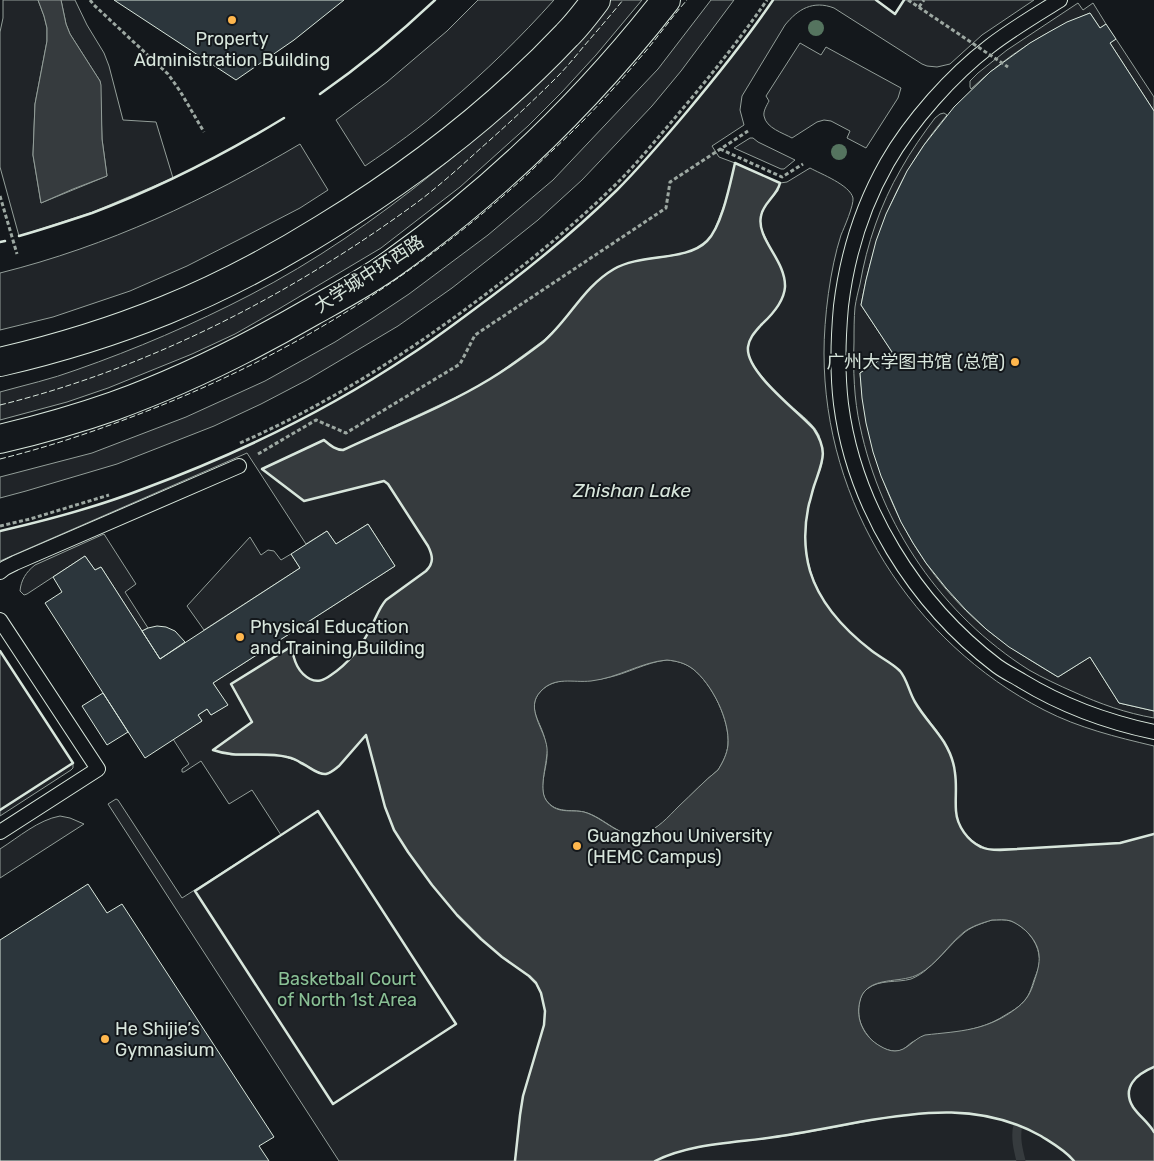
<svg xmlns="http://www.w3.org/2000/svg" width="1154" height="1161" viewBox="0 0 1154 1161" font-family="Rubik,'Noto Sans SC',sans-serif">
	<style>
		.green { fill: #202428; stroke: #939e99 }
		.water { fill: #363b3e; stroke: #939e99; fill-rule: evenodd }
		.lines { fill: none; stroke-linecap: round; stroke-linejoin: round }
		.stream { stroke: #363b3e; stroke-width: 9 }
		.building { fill: #2c363c; stroke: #d8e6dc }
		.service-casing { stroke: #d8e6dc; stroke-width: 16 }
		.primary-casing { stroke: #d8e6dc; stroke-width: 30 }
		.path { stroke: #9da8a2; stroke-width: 3; stroke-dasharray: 4 2.5; stroke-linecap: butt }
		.service { stroke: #14181c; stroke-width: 14 }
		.primary { stroke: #14181c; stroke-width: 28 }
		.path-bridge { stroke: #9da8a2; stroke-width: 3; stroke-dasharray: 4 2.5; stroke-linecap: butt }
		.fence { stroke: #d8e6dc; stroke-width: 1; stroke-dasharray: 6 2.5; stroke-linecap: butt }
		.wall { stroke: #d8e6dc; stroke-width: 2.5 }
		.tree { fill: #55745f }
		.poi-dot { fill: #ffb74d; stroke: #14181c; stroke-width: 2 }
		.labels { text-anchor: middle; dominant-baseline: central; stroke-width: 4; stroke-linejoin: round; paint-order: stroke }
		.poi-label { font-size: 18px; fill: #d8e6dc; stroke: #14181c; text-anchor: start }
		.street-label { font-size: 18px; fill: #d8e6dc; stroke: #14181c }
		.park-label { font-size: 18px; fill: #8ac095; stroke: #14181c }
		.water-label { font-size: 19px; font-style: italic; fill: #d8e6dc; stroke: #14181c }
	</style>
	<rect width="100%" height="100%" fill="#14181c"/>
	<path class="green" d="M3,0h35l6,16 3,12v13l-12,63 -1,25 -1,26 8,48 66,-27 -5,-37 -2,-58 -30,-47 -4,-10 -5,-24h14l12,25 17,28 5,13 14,54 33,2 17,56 -80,34 -74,24 -19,-69v-135l3,-14z
		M478,0h76c-33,37 -69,72 -107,104 -26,23 -54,43 -82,62l-29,-46 51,-38 60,-51z
		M606,0h36l-46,55 -34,37 -34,34 -68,61 -79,61 -104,62 -42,24 -43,20 -84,34 -41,14 -67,18v-28c25,-7 52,-13 76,-22 60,-21 118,-46 174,-75 64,-33 126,-76 182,-121 24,-19 48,-38 69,-60 36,-36 70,-76 105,-114z
		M711,0h23l-53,71 -29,35 -70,74 -44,40 -40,32 -46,36 -54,38 -91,54 -46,24 -47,22 -97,38 -91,27 -26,7v-21l92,-24 94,-36 79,-36 70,-39 38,-24 36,-24 79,-59 65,-55 105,-111z
		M773,0h103l19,14 9,-14h130l-52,35 -32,29 -13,3 -10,-1 -5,-2 -88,-56c-21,-8 -36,1 -49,17l-43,71 -2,14 4,15 -32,21 7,11 16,6 -9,37 -10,26 -3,8 -11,12 -7,4 -8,3 -47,7 -75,59 -21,21 -52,38 -27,15 -122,57c-7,0 -13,-5 -19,-9l-61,28 121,12 4,3 40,62c5,10 6,17 -2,25l-40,29c-7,8 -10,17 -15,27 -9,19 -22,36 -39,48 -7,4 -14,8 -22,4 -13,-6 -16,-20 -18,-33l-60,39 20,37 -38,28 69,6 18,6 15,9 13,2 10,-7 27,-31 19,72 9,23 38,55 25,30 24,24 21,18 27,19 7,7 5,10 4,18 -1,14 -21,71 -3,19 -5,46h-176l-231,-357 8,-5 2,1 64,98 99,-63 -29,-45 -23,14 -28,-43 -17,11h-2v-3l7,-5 -16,-25 29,-18 -4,-6 9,-6 4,6 16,-10 -14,-22 182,-117 -27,-42 -32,20 -9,-13 -21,13 -59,-91 -247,108v-30c48,-11 97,-24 143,-42 92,-34 185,-79 267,-134 28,-18 55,-39 82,-59 44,-33 86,-68 125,-106 24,-24 46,-50 68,-76 31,-37 61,-74 88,-114z
		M1078,3l5,7 10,-7 13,21 -6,4 -10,-15c-45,18 -84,43 -119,76l-1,-2v-6l8,-8 29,-23z
		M1116,39l38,58v14l-44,-68z
		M800,43l21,12 5,-8 75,41 -3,10 -32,50 -19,-10 3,-7 -19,-10 -7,-1 -7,2 -25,16c-9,-5 -26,-10 -28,-22 -1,-5 3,-11 5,-15l-3,-5z
		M944,113l3,2c-49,58 -72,116 -86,190l31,47 -32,21c8,98 49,191 126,256 22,18 47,33 72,48l32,-20 29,46 35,8v7c-28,-5 -54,-14 -80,-26 -16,-7 -31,-14 -45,-22 -87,-55 -148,-144 -169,-244 -6,-27 -7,-56 -6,-84 0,-12 0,-24 1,-35 1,-7 3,-15 5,-23 7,-40 20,-79 41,-115 10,-18 22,-35 34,-51l5,-4z
		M750,138h3l5,4 37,18 -11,9h-3l-47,-21z
		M300,144l28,46 -28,18 -54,28 -59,30 -57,25 -77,26 -53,13v-57c108,-27 205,-73 300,-129z
		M810,168c11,6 40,17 43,30 1,7 -9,30 -12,37 -11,34 -17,83 -17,118 0,150 88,289 220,357 35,18 72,27 110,36v88l-34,9 -30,1 -52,4 -49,1c-17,-5 -31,-19 -33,-37 -1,-7 1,-15 0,-23 -1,-8 -10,-44 -14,-51 -8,-13 -19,-23 -27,-36 -6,-10 -8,-22 -15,-31 -7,-8 -19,-13 -28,-19 -26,-21 -51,-47 -61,-80 -7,-22 -7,-45 -2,-67 2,-6 3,-13 5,-19 5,-17 11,-20 7,-40 0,-3 -1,-7 -2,-11 -7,-14 -23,-24 -35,-34 -8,-8 -16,-17 -23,-26 -11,-14 -20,-26 -6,-43l14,-87 -7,-15 -2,-7 1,-8 5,-11 12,-13 2,-8 7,-1z
		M104,534l32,50 -11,8 23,36 -6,3 -41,-64 -6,3 -10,-14 -58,38 -3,1 -4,-4c1,-11 6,-19 15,-26z
		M250,537l11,18 7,-5 6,1 7,9 10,-6 9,14 -96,62 -17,-24z
		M0,651l73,112v5l-2,2 -71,46z
		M667,660c10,1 18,3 26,9 19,15 37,51 35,76 -1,9 -5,17 -10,25 -14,11 -26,24 -39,37 -10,10 -21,22 -36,27 -23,6 -38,-17 -59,-22 -13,-3 -28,2 -38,-12 -8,-12 1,-32 1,-45 0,-5 -1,-10 -2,-15 -3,-17 -20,-33 -4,-49 16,-17 44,-8 65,-13 21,-4 40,-16 61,-18z
		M60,816l10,2 14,6 -84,54v-29c19,-12 38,-29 60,-33z
		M992,920c6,0 13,-1 19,1 13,5 26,19 28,34 2,8 -2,17 -5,25 -3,9 -5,17 -12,23 -4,5 -10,8 -15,11 -20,13 -34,15 -57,20 -11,2 -22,3 -33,6 -8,2 -11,10 -19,11 -18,2 -37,-18 -39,-35 -1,-9 0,-21 8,-27 13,-10 30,-6 44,-10 5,-2 12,-6 16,-10 14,-11 24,-26 38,-37 8,-6 18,-9 27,-12z
		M1154,1067v65c-6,-10 -15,-16 -21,-25 -12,-20 4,-33 21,-40z
		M925,1112c42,-1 81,4 118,25 11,6 22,14 31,24h-419c38,-18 82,-18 123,-24 49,-7 98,-19 147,-25z"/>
	<path class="water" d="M38,0h23l5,24 4,10 30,47 1,4 1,54 5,37 -34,13 -32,14 -8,-48 1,-26 1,-25 12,-63v-13l-3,-12z
		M735,163l45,20c-3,13 -17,20 -19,33 -5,23 25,44 24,71 -1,15 -13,28 -24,38 -6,7 -12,13 -13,22 -3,25 50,64 66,82 15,23 8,33 0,57 -2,6 -3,12 -5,18 -5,22 -5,46 1,67 10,33 36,60 62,80 9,7 20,12 28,20 7,8 9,21 15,31 8,14 20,26 29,40 6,10 10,20 11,31 2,13 0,26 1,38 1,15 12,30 25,36 6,3 12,3 19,3l120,-7 34,-9v233c-17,7 -33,20 -21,40 6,9 15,15 21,25v29h-80c-9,-11 -22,-18 -33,-25 -59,-33 -119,-25 -182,-14 -26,5 -52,10 -78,14 -42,7 -87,6 -126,25h-140l5,-46 3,-19 21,-71 1,-14 -4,-18 -5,-10 -7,-7 -27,-19 -21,-18 -24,-24 -25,-30 -24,-33 -14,-22 -9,-23 -19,-72 -27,31 -5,4 -9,4 -9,-3 -15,-9 -18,-6 -52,-1 -18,-5 39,-28 -21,-38 61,-38c1,13 5,26 18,33 8,4 14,1 21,-4 18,-12 31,-29 40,-48 5,-9 8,-19 15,-27l40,-29c8,-8 7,-15 2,-25l-40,-62 -4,-3 -80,20 -42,-32 62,-29c6,5 12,10 19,10 49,-23 101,-43 147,-71 18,-11 36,-24 53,-37 26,-22 40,-55 71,-73 27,-16 71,-6 93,-28 15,-15 23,-56 28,-78zM667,660c10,1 18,3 26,9 19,15 37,51 35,76 -1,9 -5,17 -10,25 -14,11 -26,24 -39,36 -11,11 -21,23 -36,28 -23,6 -38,-16 -59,-22 -13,-3 -28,3 -38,-12 -8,-12 2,-38 1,-52 -2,-19 -23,-40 -6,-57 14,-15 32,-8 50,-10 27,-3 50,-19 76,-21zM992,920c6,0 13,-1 19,1 14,6 27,20 28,34 1,9 -2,18 -5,27 -3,10 -7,18 -16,25 -30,24 -58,24 -93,28 -12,4 -18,16 -30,16 -5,0 -10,-2 -15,-5 -16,-9 -25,-27 -20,-45 1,-4 2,-7 5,-10 12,-14 38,-8 54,-17 18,-10 29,-29 45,-42 8,-6 18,-9 28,-12z"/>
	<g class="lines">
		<path class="stream" d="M1018,1125c-3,12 0,24 3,36"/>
	</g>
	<path class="building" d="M114,0h230l-50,40 -58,40z
		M1090,13l10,15 6,-4 10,15 -6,4 44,68v600l-35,-8 -29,-46 -32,20 -49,-30 -23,-18 -21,-20 -19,-21 -20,-25 -13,-20 -12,-21 -20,-46 -8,-24 -7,-29 -4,-25 -2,-25 32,-21 -31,-47 5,-25 10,-39 10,-27 21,-43 17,-26 30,-38 36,-35 40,-29 19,-11 18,-10z
		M368,524l27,42 -182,117 15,22 -17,10 -4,-6 -9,6 4,6 -57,37 -100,-155 17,-11 -9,-15 32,-21 10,14 6,-3 59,92 140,-91 -9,-14 36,-23 9,13z
		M157,626l9,1 9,4 10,11 -25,17 -18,-28 6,-3z
		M103,693l25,39 -21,13 -25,-39z
		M88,884l19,29 15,-9 152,233 -15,9 10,15h-269v-221z"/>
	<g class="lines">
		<g class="service-casing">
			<path id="service" d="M1060,0c-24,15 -48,29 -70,46 -38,29 -79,75 -103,117 -25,44 -40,93 -46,143 -3,33 -4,65 0,98 13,102 74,200 156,262 8,6 17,10 25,15 41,25 85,41 132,51
				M0,572l5,-4 10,-5 224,-97
				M0,620l98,149 -98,63"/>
		</g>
		<g class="primary-casing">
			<path id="primary" d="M0,362c56,-13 112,-30 166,-52 54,-22 107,-50 157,-81 89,-54 173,-119 244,-194 11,-11 20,-23 29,-35
				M0,439c38,-9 77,-20 114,-33 69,-25 135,-58 199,-95 27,-15 55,-30 80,-48 103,-74 195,-163 273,-263"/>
		</g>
		<path class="path" d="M90,0l4,5 74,69 12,17 24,41
			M919,7l5,-7
			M720,149l62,28 21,-13
			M0,196l17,58
			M240,443c89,-39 169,-91 246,-149 44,-33 87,-68 127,-107 22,-21 41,-45 61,-68 33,-39 64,-77 93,-119
			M258,454l58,-34 30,13 114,-69 15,-29 191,-127 4,-26 78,-51
			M0,526l30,-7 79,-24"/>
		<use href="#service" class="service"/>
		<use href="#primary" class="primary"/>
		<path class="path-bridge" d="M908,0l100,67"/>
		<path class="fence" d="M0,405c150,-37 290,-110 415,-201 23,-17 45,-37 66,-56 26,-23 51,-46 75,-70 10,-10 19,-21 28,-32 13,-15 26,-30 39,-46
			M0,459c44,-11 87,-25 129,-41 152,-57 281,-136 401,-246 15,-15 31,-29 46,-44 22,-22 43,-45 63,-69 17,-19 31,-40 48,-59"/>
		<path class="wall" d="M876,0l19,14 9,-14
			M320,94c40,-28 79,-60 115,-94
			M19,236c25,-7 49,-15 73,-23 67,-25 131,-58 192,-95
			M0,242l5,-1
			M0,531c48,-11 97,-24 143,-42 92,-34 185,-79 267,-134 28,-18 55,-39 82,-59 44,-33 86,-68 125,-106 24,-24 46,-50 68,-76 31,-37 61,-74 88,-114
			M0,651l73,112 -73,47
			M318,811l138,213 -123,80 -138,-213z
			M1154,1067c-17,7 -33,20 -21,40 6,9 15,15 21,25
			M515,1161l5,-46 3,-19 21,-71 1,-14 -4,-18 -5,-10 -7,-7 -27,-19 -21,-18 -24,-24 -25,-30 -24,-33 -14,-22 -9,-23 -19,-72 -27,31c-4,3 -8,7 -13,8 -9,1 -17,-8 -25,-11 -4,-3 -9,-5 -14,-6 -25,-6 -50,2 -74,-7l39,-28 -21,-38 61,-38c1,13 5,26 18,33 8,4 14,1 21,-4 18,-12 31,-29 40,-48 5,-9 8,-19 15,-27l40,-29c8,-8 7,-15 2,-25l-40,-62 -4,-3 -80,20 -42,-32 62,-29c6,5 11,10 19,10 49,-23 101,-43 147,-71 18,-11 36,-24 53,-37 26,-22 40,-55 71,-73 27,-16 72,-7 93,-28 15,-15 23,-57 28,-78l45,20c-3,13 -17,20 -19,33 -5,23 25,44 24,71 -1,15 -13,28 -24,38 -6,7 -12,13 -13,22 -3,25 50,64 66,82 15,23 8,33 0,57 -2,6 -3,12 -5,18 -5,22 -5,46 1,67 10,33 36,60 62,80 9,7 20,12 28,20 7,8 9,21 15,31 8,14 20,26 29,40 6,10 10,20 11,31 2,13 0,26 1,38 1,15 12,30 25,36 6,3 12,3 19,3l120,-7 34,-9
			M655,1161c39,-19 84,-18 126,-25 26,-4 52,-9 78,-14 63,-11 123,-19 182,14 11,7 24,14 33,25"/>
	</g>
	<g class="tree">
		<circle cx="816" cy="28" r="8"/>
		<circle cx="839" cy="152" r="8"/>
	</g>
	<g class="poi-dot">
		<circle cx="232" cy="20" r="5"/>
		<circle cx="1015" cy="362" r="5"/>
		<circle cx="240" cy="637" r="5"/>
		<circle cx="577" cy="846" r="5"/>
		<circle cx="105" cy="1039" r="5"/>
	</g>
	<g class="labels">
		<g class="poi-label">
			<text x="232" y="39" text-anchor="middle">Property<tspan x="232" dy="21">Administration Building</tspan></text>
			<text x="1005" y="362" text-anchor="end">广州大学图书馆 (总馆)</text>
			<text x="250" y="627">Physical Education<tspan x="250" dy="21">and Training Building</tspan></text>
			<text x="587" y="836">Guangzhou University<tspan x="587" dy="21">(HEMC Campus)</tspan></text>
			<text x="115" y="1029">He Shijie’s<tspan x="115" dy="21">Gymnasium</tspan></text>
		</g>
		<g class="street-label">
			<text transform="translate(369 274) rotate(-33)">大学城中环西路</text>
		</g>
		<g class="park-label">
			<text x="347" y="979">Basketball Court<tspan x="347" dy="21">of North 1st Area</tspan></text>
		</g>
		<g class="water-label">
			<text x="632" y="490">Zhishan Lake</text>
		</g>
	</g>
</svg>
